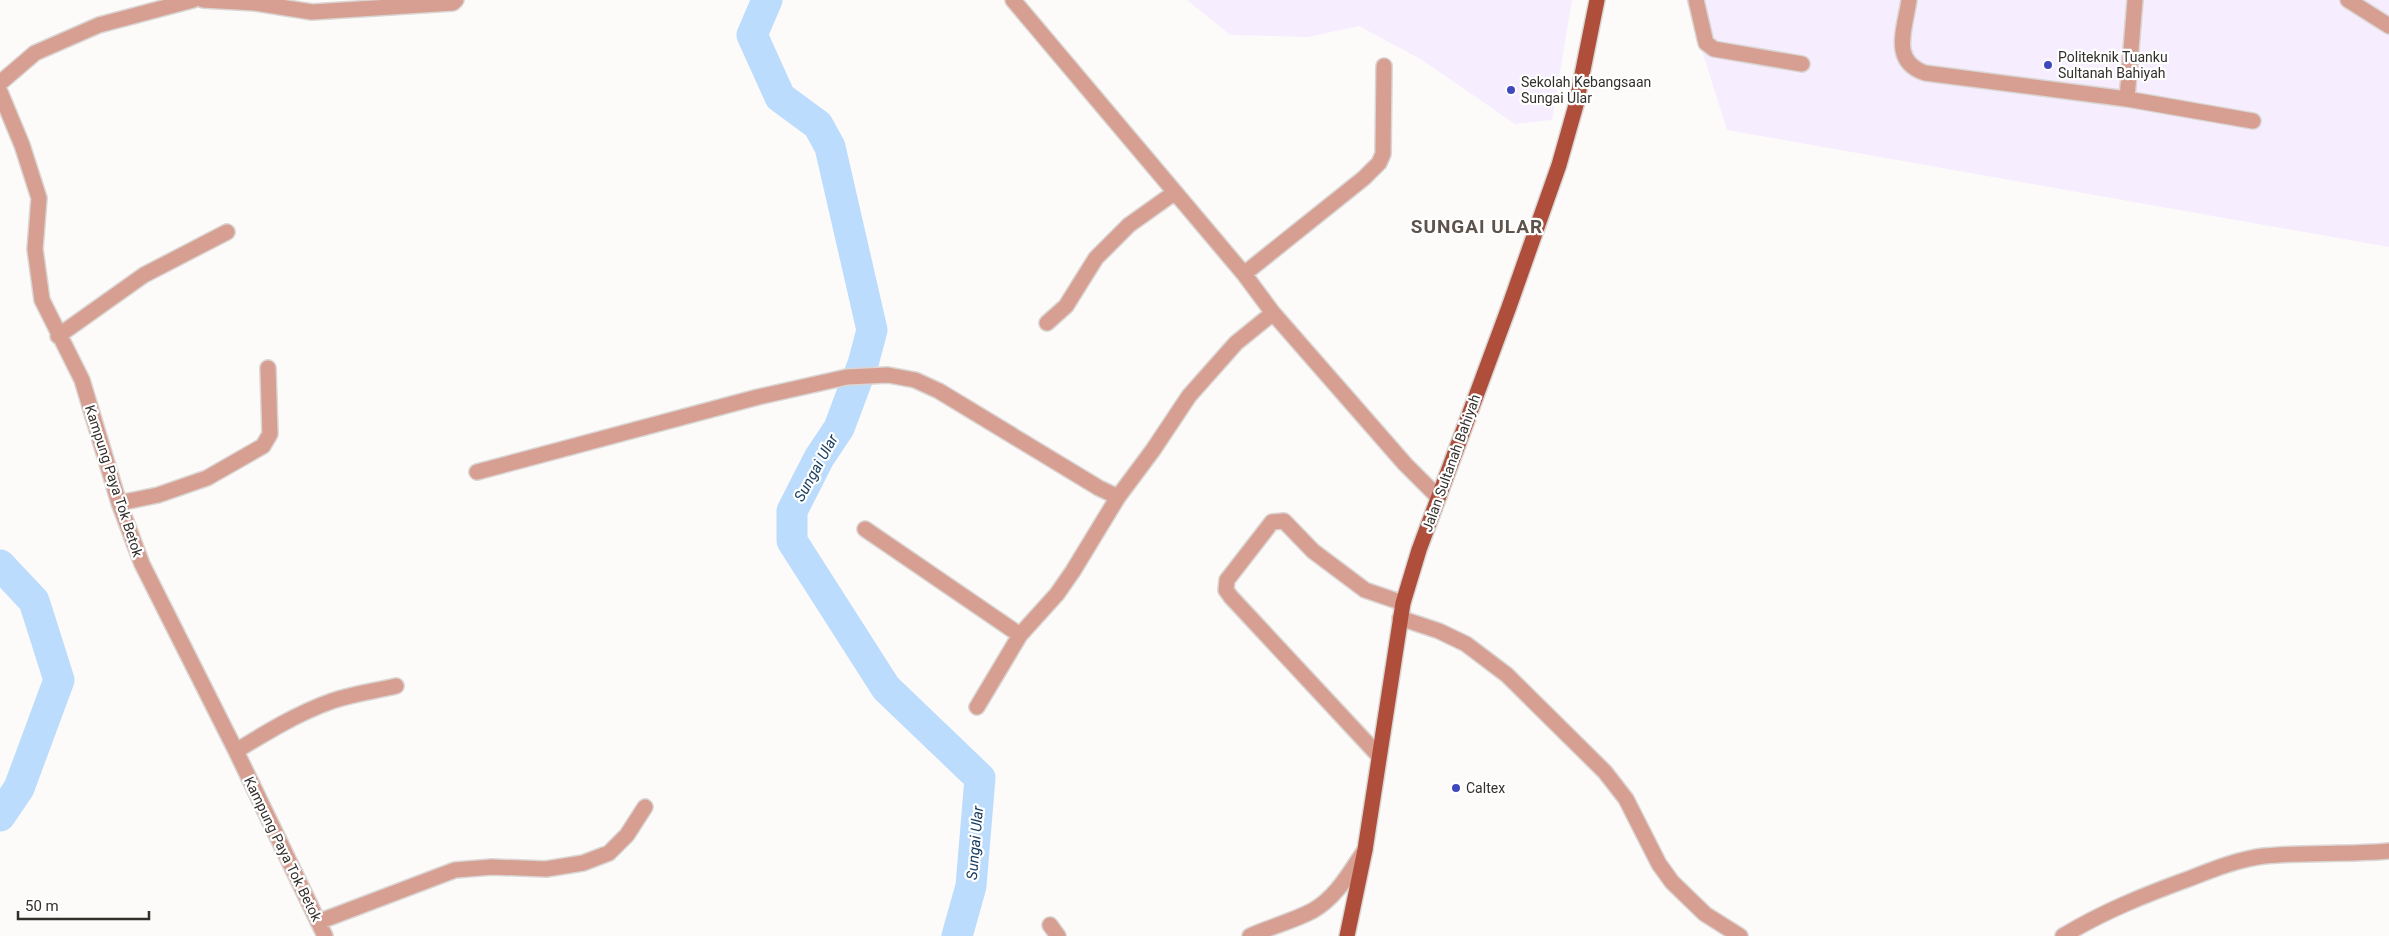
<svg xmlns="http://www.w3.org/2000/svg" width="2389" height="936" viewBox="0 0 2389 936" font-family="Roboto,sans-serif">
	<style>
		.education { fill: #f6edfe }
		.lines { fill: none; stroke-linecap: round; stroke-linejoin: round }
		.river { stroke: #bcdcfd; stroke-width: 31 }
		.minor-casing { stroke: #d9d6d4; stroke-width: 18 }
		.major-casing { stroke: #d9d6d4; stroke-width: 18 }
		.minor { stroke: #d79f92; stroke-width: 15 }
		.major { stroke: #af4e3a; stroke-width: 15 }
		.poi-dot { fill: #3f49bd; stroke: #fff; stroke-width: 2 }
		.labels { text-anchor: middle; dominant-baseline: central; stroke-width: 4.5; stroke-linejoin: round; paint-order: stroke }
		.poi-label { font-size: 14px; fill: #332f2b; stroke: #fff; text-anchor: start }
		.street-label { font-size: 14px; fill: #332f2b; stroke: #fff }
		.water-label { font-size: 15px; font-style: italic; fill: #173e61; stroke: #fff }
		.district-label { font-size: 19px; font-weight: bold; letter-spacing: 1px; fill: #5e534b; stroke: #fff }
	</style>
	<rect width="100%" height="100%" fill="#fdfbf9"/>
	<path class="education" d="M1187,0h385l-20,120 -37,4 -93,-64 -63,-34 -51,11 -78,-2z
		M1686,0h703v247l-662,-117z"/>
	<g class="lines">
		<path class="river" d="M767,0l-15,35 28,62 38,28 12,22 42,183 -9,34 -24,64 -20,30 -27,53v30l94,147 94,90 -9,108 -14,50
			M0,565l34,36 25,79 -40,108 -19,28"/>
		<g class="minor-casing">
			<path id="minor" d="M203,0l52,3 57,9 141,-9 3,-3
				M1013,0l231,274 29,39 132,151 33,33
				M1696,0l10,43 8,6 88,15
				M1909,0c-4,29 -19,61 16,73l202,26 126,22
				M2348,0l41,26
				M0,83l35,-30 64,-28 94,-25
				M0,92l22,53 17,53 -4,51 7,51 40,80 37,123 23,61 94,187 89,185
				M2127,99l8,-99
				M1244,274l120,-96 15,-15 4,-9 1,-88
				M1047,323l19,-17 30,-48 33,-33 45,-32
				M58,336l86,-61 83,-43
				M477,472l281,-75 89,-20 41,-2 27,5 24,11 160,97 19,9
				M119,503l39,-8 49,-17 56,-32 7,-12 -2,-66
				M865,529l155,106
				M1400,618l39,13 27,13 41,31 98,97 21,27 33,65 13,18 33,32 35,22
				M977,707l43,-72 37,-41 16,-23 45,-74 35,-47 36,-54 47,-53 37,-30
				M236,751c31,-19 62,-38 96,-50 21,-7 43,-10 64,-15
				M1379,756l-148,-159 -5,-7 1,-10 45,-58 12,-1 29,30 52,39 38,13
				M318,922l137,-52 37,-3 54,2 37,-6 26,-10 18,-18 18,-28
				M1050,925l8,11
				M1250,936c20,-9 43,-15 62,-25 24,-13 38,-39 53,-61
				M2063,936c41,-25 84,-42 128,-58 23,-9 48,-19 73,-22 41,-4 83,-1 125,-5"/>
		</g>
		<g class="major-casing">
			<path id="major" d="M1347,936l18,-86 38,-247 16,-53 90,-243 50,-142 17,-60 21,-105"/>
		</g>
		<use href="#minor" class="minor"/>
		<use href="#major" class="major"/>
	</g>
	<g class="poi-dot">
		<circle cx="2048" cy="65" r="5"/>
		<circle cx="1511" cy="90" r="5"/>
		<circle cx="1456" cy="788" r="5"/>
	</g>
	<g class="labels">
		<g class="poi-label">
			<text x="2058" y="57">Politeknik Tuanku<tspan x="2058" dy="16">Sultanah Bahiyah</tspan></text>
			<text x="1521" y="82">Sekolah Kebangsaan<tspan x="1521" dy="16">Sungai Ular</tspan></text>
			<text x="1466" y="788">Caltex</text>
		</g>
		<g class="street-label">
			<text transform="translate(1451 463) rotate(-70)">Jalan Sultanah Bahiyah</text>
			<text transform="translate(114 481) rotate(72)">Kampung Paya Tok Betok</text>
			<text transform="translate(283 849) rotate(64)">Kampung Paya Tok Betok</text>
		</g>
		<g class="water-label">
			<text transform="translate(816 468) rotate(-61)">Sungai Ular</text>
			<text transform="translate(975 843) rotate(-85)">Sungai Ular</text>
		</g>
		<g class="district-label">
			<text x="1477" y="226">SUNGAI ULAR</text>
		</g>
	</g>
	<path d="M18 911v8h131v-8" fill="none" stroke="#332f2b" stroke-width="2.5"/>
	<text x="25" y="911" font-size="15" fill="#332f2b" stroke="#ffffff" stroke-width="4" paint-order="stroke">50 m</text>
</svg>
